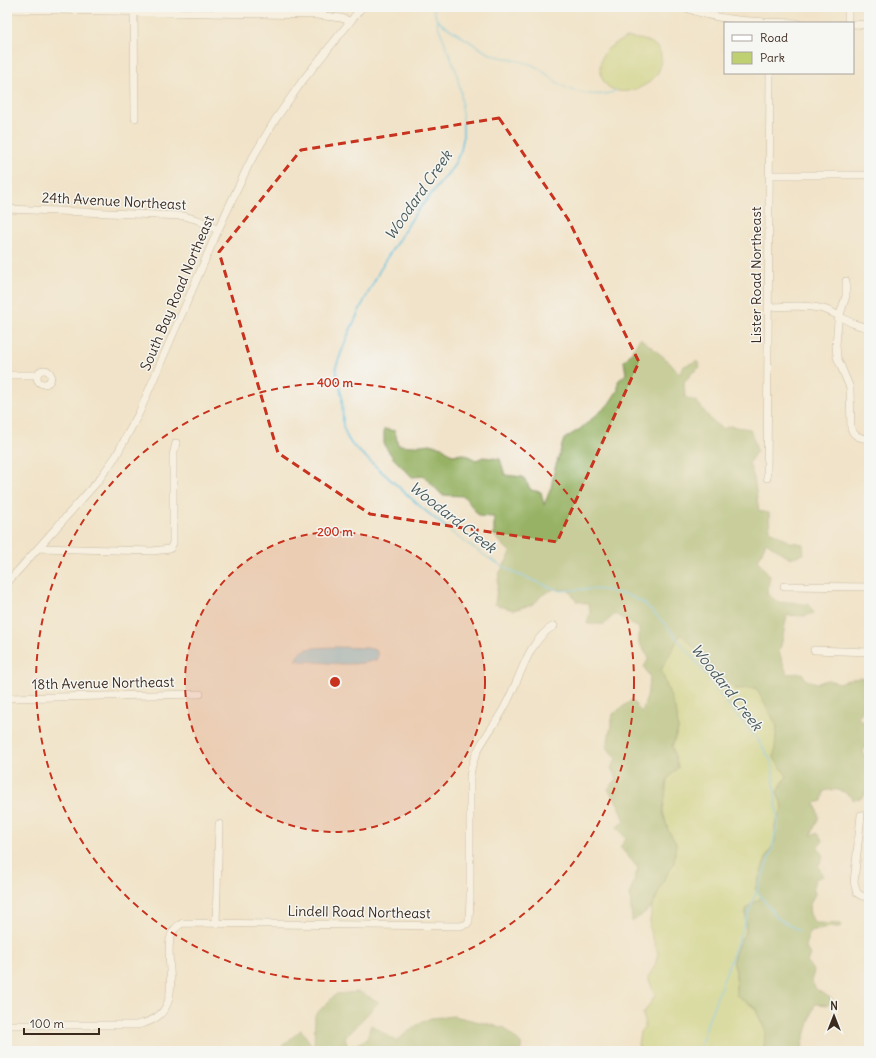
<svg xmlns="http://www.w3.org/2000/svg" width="876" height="1058" viewBox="0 0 876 1058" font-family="Delius,sans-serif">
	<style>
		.green { fill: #bfd073; stroke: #7d7d48 }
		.forest { fill: #97b265; stroke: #696e42 }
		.water { fill: #61c1df; stroke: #4e767e }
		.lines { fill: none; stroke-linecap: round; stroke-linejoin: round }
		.stream { stroke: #61c1df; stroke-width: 1.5 }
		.minor-casing { stroke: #968674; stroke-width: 8 }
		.minor { stroke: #fff; stroke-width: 7 }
		.marked { fill: none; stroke: #c8321e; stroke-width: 3; stroke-dasharray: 8 5; stroke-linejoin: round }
		.ring { fill: none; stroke: #c8321e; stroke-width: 2; stroke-dasharray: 7 5 }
		.labels { text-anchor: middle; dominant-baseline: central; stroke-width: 3; stroke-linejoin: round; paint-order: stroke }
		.street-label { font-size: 14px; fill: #3b2a1e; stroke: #f6f6f2 }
		.water-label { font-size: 15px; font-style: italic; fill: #465758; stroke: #f6f6f2 }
		.centre { fill: #c8321e; stroke: #f6f6f2; stroke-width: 2 }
		.ring-label { font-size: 12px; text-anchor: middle; font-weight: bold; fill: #c8321e; stroke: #f6f6f2; stroke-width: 3; stroke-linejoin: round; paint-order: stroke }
	</style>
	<rect width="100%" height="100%" fill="#f6f6f2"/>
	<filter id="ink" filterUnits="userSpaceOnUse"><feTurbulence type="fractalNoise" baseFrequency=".025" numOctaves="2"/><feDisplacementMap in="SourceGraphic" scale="8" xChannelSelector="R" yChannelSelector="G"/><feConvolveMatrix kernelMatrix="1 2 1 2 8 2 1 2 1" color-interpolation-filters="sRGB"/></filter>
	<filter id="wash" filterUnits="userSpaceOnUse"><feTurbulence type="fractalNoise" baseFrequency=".012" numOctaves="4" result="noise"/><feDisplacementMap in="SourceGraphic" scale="16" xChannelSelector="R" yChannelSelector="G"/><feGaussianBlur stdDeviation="0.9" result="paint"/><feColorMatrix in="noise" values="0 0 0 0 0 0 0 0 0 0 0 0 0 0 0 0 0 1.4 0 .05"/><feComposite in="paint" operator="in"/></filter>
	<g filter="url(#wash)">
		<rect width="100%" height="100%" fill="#f1e3c9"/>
		<path class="green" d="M626,38c13,0 36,3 35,21 0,6 -1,10 -4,15 -9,13 -32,23 -47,14 -11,-7 -13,-26 -5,-36 6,-7 13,-10 21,-14z
			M681,633l54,56 21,-1 21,38 -3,32 13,18 -10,16 6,15 -8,18v16l-9,17 -4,39 -16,11v24l-7,10 -6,18 3,12v22l19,14 10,22 -1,21h-120l-6,-5 2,-14 5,-6 -2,-12 12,-18 -7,-19 7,-11 3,-13 -9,-25 3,-21 13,-29 9,-15 2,-19 -8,-14 -5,-18 4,-32 11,-13 -6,-21 6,-16 -1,-15 -16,-45z"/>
		<path class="forest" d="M640,338l25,20 15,16 4,-8 13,-5 3,6 -8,6 -8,10 1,14 12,5 15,19 10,8 8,-3 20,3 7,21 -8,13 5,15 5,33 10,2 1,18 20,11 13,2 1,10 -15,4 -23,-16 -8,19 12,15 -3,18 12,9 11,-1 19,3 5,8 -10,3 -17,-1c-3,13 -4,26 -8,37l8,22 15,-1 4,7 12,3 9,-3 13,3 11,-4 18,-2v15l-6,2 6,3v3l-11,18 11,8v13l-6,13 6,10v28l-6,7 -9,3c-10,-10 -16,-12 -30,-9l-2,10 -7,2 4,14 -8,18 6,-2 6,8 -5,6 5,10 -5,9 5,10 -8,3 -2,8 2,7c-7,13 -8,17 0,29l26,1 -1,3h-8l-22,4 -5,15 5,9 -3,7 7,10 -3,9 6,9 15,9 -4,6 -13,-1 -12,38 -1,9h-38l1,-21 -10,-22 -19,-13v-23l-3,-12 6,-18 7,-10v-24l16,-11 -7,-8 11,-31 9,-17v-16l8,-18 -6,-15 10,-16 -13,-18 3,-32 -21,-38 -21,1 -54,-55 -20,36 16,45 1,15 -6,16 6,21 -11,13 -4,32 5,18 8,13 -2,20 -9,15 -13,29 -20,15 -2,-28 8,-26 -18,-21 6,-8 -9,-12 8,-6 -7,-17 -10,-15 9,-10 -6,-11 5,-9 -9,-12 6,-33 19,-14 5,7 5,5 5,-15 3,-20 -6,-10 5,-9 -10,-15v-15l-24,-14 -11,10h-17l3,-11 -1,-9 -13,-3 -7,-11 -15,-1 -12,6 -8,9 -21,6 -18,-6 4,-30 12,-21 -17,-17v-19l-15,-1 -15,-20 -22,-1 -18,-19 -12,1 -18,-18 -10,-14v-16l11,2 3,14 14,1 18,-2 12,3 10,8 12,-1 12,6 7,-3 17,2 5,16 18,2 8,13 10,2 3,13 7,-17 3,-16 10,-33 16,-10 28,-24 10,-15v-9l8,-7 -2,-13 5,-5z
			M359,992l20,10 -34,35 3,11 19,-9 4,-14 25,16 24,-18 11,-5 23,-2 51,12 16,16 1,7h-241v-4l20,-17 13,18 1,-33 21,-21z"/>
		<path class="water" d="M335,647l32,1 9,2 2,5 -2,5c-19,6 -39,4 -59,2 -7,-1 -14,0 -21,-2 3,-15 27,-12 39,-13z"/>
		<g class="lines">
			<path class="stream" d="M433,7l6,21 17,43 5,22 2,31v15l-2,11 -8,17 -38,47 -32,50 -22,43 -14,30 -11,30 1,10 5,19 1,30 4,11 5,8 70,63 37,30 31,21 27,15 43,17 24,-2 22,1 24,6 15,8 20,20 26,31 43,57 22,25 13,20 3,8 6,54 -6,31 -64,171 -9,30
				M438,20l4,4 44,28c14,7 30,7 44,12 12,4 20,15 31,21 12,8 43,14 55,5
				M757,891l19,26 23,14"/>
		</g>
	</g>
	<g filter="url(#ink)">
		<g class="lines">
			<g class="minor-casing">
				<path id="minor" d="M684,7c36,15 75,15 113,16
					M7,9l310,6 24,3 9,3
					M134,11l1,107
					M323,16v-9
					M848,23v-16
					M853,24l16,1
					M769,175h100
					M7,209l177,7 14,4 20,10
					M846,281v15l-8,25 -2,24 1,12 13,31 1,41c4,8 9,9 18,10
					M769,307c16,0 38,-3 54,2 16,4 28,18 46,18
					M37 377a7 7 0 1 1 14 0a7 7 0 1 1-14 0Z
					M7,375h30
					M767,478l3,-405
					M39,548l113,3 18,-2 3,-6v-88l3,-12
					M7,583l91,-102 18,-25 23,-43 79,-183 31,-66 26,-44 28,-40 59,-73
					M784,586l85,1
					M814,650l55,2
					M7,698l193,-4
					M861,815l-7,67 3,11 5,3 7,1
					M216,923l3,-99
					M7,1025h129c66,-11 10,-87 47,-102l277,3 7,-2 2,-3 1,-22v-122c2,-28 23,-47 35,-71 10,-18 16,-38 26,-56 6,-10 13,-19 23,-24"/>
			</g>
			<use href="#minor" class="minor"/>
		</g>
	</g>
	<path d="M0 0H876V1058H0ZM499,118l69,101 71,143 -82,180 -187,-28 -92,-61 -59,-201 82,-102z" fill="#f1e3c9" fill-opacity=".55" fill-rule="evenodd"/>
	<path class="marked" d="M499,118l69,101 71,143 -82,180 -187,-28 -92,-61 -59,-201 82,-102z"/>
	<circle cx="335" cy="682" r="150" fill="#c8321e" fill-opacity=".12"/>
	<g class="ring">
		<circle cx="335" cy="682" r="150"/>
		<circle cx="335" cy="682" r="299"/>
	</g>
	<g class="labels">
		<g class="street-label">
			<text transform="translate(114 201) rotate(3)">24th Avenue Northeast</text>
			<text transform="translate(756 275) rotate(-90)">Lister Road Northeast</text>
			<text transform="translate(177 293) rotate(-67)">South Bay Road Northeast</text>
			<text transform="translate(103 683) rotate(-1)">18th Avenue Northeast</text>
			<text transform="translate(359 912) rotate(1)">Lindell Road Northeast</text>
		</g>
		<g class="water-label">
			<text transform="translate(418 195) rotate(-55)">Woodard Creek</text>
			<text transform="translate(453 517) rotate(38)">Woodard Creek</text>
			<text transform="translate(727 687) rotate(52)">Woodard Creek</text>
		</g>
	</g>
	<circle cx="335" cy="682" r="6" class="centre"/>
	<g class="ring-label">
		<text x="335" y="387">400 m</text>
		<text x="335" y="536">200 m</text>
	</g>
	<rect width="876" height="1058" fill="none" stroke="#f6f6f2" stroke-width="24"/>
	<rect x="724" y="22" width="130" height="52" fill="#f6f6f2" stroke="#aba49d"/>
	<rect x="732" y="35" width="20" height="6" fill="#ffffff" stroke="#aba49d"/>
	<text x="760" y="42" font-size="12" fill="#3b2a1e">Road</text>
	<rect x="732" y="52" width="20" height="12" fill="#bfd073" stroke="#aba49d"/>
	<text x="760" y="62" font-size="12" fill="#3b2a1e">Park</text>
	<g transform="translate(834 1016)" stroke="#f6f6f2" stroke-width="3" paint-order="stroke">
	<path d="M0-3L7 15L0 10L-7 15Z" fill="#3b2a1e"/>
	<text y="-6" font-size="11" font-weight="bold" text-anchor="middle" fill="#3b2a1e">N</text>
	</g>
	<path d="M24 1028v6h75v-6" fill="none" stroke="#3b2a1e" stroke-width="2"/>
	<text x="30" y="1028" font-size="12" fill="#3b2a1e" stroke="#f6f6f2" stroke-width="3" paint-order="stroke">100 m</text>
</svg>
